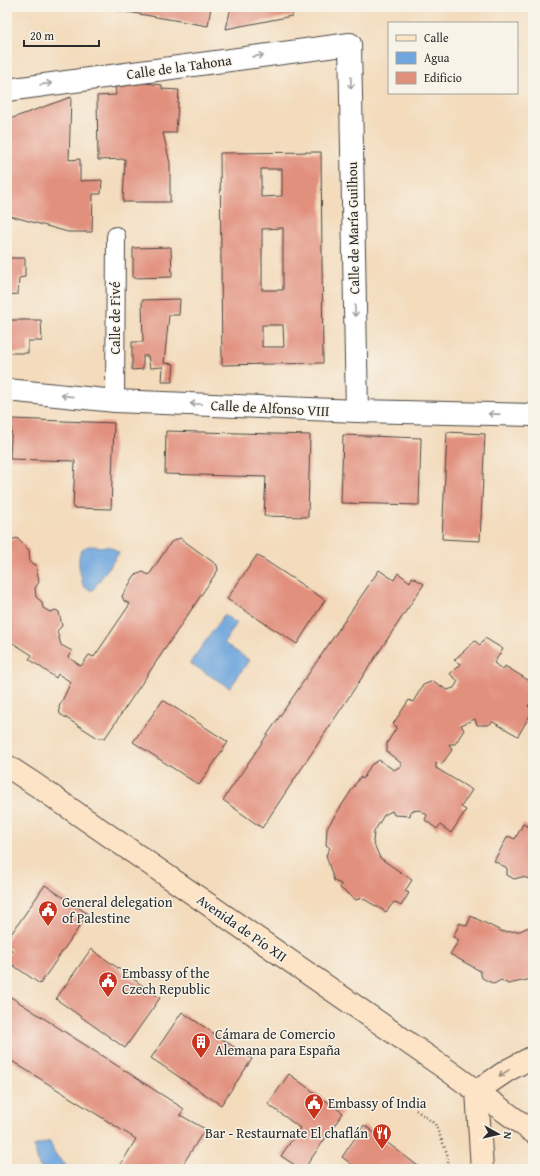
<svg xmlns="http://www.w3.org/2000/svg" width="540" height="1176" viewBox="0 0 540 1176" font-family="'Gentium Book Plus',serif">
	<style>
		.water { fill: #6ea6dd; stroke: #4c6884 }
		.building { fill: #e2907e; fill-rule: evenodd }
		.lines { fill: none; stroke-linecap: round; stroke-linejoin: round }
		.pedestrian-casing { stroke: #494541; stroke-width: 20 }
		.minor-casing { stroke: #494541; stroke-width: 24 }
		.secondary-casing { stroke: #494541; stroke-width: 24 }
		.path { stroke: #494541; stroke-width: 2.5; stroke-dasharray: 1 3; stroke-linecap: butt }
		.pedestrian { stroke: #fff; stroke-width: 18 }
		.minor { stroke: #fff; stroke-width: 22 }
		.secondary { stroke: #fee4c6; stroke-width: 22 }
		.oneway { stroke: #a0a0a0 }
		.oneway2 { stroke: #948878 }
		.labels { text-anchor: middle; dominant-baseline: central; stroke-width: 3; stroke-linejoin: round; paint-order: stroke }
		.street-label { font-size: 14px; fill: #2b2b2b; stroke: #f7f3e8 }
		.poi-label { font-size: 14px; fill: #2b2b2b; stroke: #f7f3e8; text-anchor: start }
	</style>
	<rect width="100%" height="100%" fill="#f7f3e8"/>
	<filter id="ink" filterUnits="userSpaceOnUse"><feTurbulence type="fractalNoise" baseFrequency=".025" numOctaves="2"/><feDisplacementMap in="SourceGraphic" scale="8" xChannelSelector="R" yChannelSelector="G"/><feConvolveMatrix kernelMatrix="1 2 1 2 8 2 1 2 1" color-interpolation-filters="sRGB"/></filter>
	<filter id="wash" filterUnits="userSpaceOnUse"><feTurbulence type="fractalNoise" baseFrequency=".012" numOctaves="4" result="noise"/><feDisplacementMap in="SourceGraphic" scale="16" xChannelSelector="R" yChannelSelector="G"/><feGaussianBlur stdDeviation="0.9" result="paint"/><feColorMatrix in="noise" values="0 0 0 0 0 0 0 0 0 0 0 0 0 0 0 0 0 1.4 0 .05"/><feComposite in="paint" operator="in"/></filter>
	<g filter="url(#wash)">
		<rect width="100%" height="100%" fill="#f3dbbc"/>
		<path class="water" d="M89,546l22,1 8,6 -27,38 -9,-5c-2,-13 -11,-36 6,-40z
			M224,615l13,8 -13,20 25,17 -19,28 -40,-25z
			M50,1141l4,12 16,16h-27l-4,-3 -5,-20z"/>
		<g id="blocks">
			<path class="building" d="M99,7h112l-3,19z
				M231,7h62l-1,9 -66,13z
				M145,83l17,2v4l17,1 -3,43h-13l7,30v39h-47l2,-43 -27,1 -1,-64 19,-1 -1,-8z
				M71,97l-2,63 11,-1v22l22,-1 -1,14h-8l-1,38h-24l-61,-17v-95z
				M321,152l2,211 -101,2 -2,-212zM261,169h21v27l-21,1zM283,228v62h-21v-61zM262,325h21l1,22h-22z
				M171,247l1,30 -39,1v-30z
				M7,258h18v19l-6,1 -1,16 -11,1z
				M180,299l-1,16h-10l-5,48 10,1 -2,18h-10l1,-15 -13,1 -2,-12h-5v13l-11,1v-28h11l-1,-42z
				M7,320h34l1,21h-14v12h-21z
				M12,419l102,4 -3,86 -38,-1 2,-47 -65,-2z
				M166,431l144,4 -2,82 -44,-1 2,-39 -101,-3z
				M447,432l38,2 -5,107 -38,-2z
				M343,435l78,3 -2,67 -78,-2z
				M17,538l12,12 1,12 6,3 3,17 -4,6 1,9 6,5 1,6 7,4 6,-2 3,2 3,14 -5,5 4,14 11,6 -4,6 13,9 8,-11 5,2 36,-53 -6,-3 -2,-5 13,-21 8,-3 6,3 22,-33 9,-4 37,27 1,5 -113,168h-7l-38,-24 -1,-7 12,-25 -13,-8 -2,4 -27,-19 3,-4 -24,-15 -1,-99z
				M257,555l68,45 -28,44 -70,-45z
				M379,570l15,10 4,-7 12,9 2,-5 12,7 -162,244 -39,-28z
				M485,638l18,11 -9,14 9,7 2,-4 28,17v16l-5,7 5,4 -15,26 -25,-14 -5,3h-11l-2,-6 -14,6 3,5 -9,14h-6l3,6 -10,14 -6,-1v5l36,22 -11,17 5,3 -15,23 -11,-8 -3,4 -12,-9 2,-5 -7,-5 -9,1 -1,5 -16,-1 -2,-4 -8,4 -10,17 -1,10 7,16 32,22 -7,11 4,2 -8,13 -7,-4 -8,10 -24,-14 -6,2 -16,-12 1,-4 -7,-3 -8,-26 4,-7 -4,-3 1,-17 33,-51 3,2 8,-14 8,-5 15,10 7,-4v-3l-14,-11v-9l10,-16 -4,-3 16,-24 4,2 10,-17 10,-4 14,9 7,-2 4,-7 -8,-7 10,-10 -6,-4 21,-19 5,4z
				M163,700l65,42 -29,43 -66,-43z
				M523,824l10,5v57l-3,-7 -8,-2 -8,2 -7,-4v-7l-13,-7 14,-25 7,3z
				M45,885l43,29 -48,70 -33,-23v-4l5,-7 -5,-3v-7z
				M471,916l32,16 17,-1 11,-5 2,-3 -1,56 -24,5 -7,-4 -7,4 -12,-6 -2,-7 -30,-17 9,-14 -6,-3 7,-14 7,3z
				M91,949l69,49 -35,50 -69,-49z
				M11,997l173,112 -4,6 25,14 -25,40h-62l18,-30 -129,-81v-56z
				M182,1012l70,47 -31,46 -70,-47z
				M289,1074l54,39 -39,56h-3l-20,-13 19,-28 -32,-24z
				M364,1125l58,44h-64l-16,-12z"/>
		</g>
	</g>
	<g filter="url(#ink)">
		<use href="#blocks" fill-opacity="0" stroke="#494541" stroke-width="1"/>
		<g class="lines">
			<g class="pedestrian-casing">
				<path id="pedestrian" d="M115,401l1,-165"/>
			</g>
			<g class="minor-casing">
				<path id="minor" d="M7,90l343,-46 7,367
					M7,390l108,11 242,10 176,4"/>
			</g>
			<g class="secondary-casing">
				<path id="secondary" d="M7,766l29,19 410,284 87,63
					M477,1091l5,78
					M477,1091l31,-21 25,-13"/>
			</g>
			<path class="path" d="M416,1110l19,14 12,29 2,16"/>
			<use href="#pedestrian" class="pedestrian"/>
			<use href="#minor" class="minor"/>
			<use href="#secondary" class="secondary"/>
		</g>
		<defs><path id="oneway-shaft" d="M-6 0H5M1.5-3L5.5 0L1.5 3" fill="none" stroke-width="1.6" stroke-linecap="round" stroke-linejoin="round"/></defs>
		<g class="oneway">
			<use href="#oneway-shaft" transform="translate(258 56) rotate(-8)"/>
			<use href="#oneway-shaft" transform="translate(351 83) rotate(89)"/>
			<use href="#oneway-shaft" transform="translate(46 84) rotate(-8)"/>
			<use href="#oneway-shaft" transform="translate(355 311) rotate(89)"/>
			<use href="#oneway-shaft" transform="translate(67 396) rotate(-174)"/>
			<use href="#oneway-shaft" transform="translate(196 404) rotate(-177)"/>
			<use href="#oneway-shaft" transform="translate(494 414) rotate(-179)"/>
		</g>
		<use class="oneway2" href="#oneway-shaft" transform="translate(504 1073) rotate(148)"/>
	</g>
	<defs>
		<g id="civic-pin" transform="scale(1)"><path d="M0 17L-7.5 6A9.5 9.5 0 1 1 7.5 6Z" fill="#c8321e" stroke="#f7f3e8"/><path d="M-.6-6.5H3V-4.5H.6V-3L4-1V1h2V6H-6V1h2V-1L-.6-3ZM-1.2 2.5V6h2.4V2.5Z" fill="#fff"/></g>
		<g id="building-pin" transform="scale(1)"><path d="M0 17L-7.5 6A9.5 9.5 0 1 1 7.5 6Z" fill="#c8321e" stroke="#f7f3e8"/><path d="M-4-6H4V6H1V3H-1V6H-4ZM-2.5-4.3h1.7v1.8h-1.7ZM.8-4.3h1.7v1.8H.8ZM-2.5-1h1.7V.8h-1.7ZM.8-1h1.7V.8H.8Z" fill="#fff"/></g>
		<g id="restaurant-pin" transform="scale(1)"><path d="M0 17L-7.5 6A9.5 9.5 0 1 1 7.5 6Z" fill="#c8321e" stroke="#f7f3e8"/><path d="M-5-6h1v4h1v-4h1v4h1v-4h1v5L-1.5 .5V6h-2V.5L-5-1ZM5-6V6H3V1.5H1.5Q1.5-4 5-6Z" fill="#fff"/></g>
	</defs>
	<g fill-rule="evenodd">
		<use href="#civic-pin" x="48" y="910"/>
		<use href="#civic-pin" x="108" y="981"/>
		<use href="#building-pin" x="201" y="1042"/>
		<use href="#civic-pin" x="314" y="1103"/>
		<use href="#restaurant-pin" x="382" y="1133"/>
	</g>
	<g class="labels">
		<g class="street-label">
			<text transform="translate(179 67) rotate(-8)">Calle de la Tahona</text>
			<text transform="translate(353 228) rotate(-91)">Calle de María Guilhou</text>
			<text transform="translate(115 318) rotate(-90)">Calle de Fivé</text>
			<text transform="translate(270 408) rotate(3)">Calle de Alfonso VIII</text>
			<text transform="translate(242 928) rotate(35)">Avenida de Pío XII</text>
		</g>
		<g class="poi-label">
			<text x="62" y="902">General delegation<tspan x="62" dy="16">of Palestine</tspan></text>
			<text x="122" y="973">Embassy of the<tspan x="122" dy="16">Czech Republic</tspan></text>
			<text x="215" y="1034">Cámara de Comercio<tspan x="215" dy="16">Alemana para España</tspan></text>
			<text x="328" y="1103">Embassy of India</text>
			<text x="368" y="1133" text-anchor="end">Bar - Restaurnate El chaflán</text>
		</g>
	</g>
	<rect width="540" height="1176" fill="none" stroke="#f7f3e8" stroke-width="24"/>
	<rect x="388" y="22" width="130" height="72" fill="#f7f3e8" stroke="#a5a39c"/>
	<rect x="396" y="35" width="20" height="6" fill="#fee4c6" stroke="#a5a39c"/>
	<text x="424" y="42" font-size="12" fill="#2b2b2b">Calle</text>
	<rect x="396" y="52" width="20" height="12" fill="#6ea6dd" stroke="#a5a39c"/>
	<text x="424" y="62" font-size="12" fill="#2b2b2b">Agua</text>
	<rect x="396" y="72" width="20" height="12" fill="#e2907e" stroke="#a5a39c"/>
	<text x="424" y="82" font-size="12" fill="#2b2b2b">Edificio</text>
	<g transform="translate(498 1134) rotate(98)" stroke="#f7f3e8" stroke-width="3" paint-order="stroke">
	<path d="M0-3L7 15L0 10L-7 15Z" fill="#2b2b2b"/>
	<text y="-6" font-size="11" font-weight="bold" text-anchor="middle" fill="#2b2b2b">N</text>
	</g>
	<path d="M24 40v6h75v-6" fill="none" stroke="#2b2b2b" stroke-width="2"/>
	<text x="30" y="40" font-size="12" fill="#2b2b2b" stroke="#f7f3e8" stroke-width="3" paint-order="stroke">20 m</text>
</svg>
